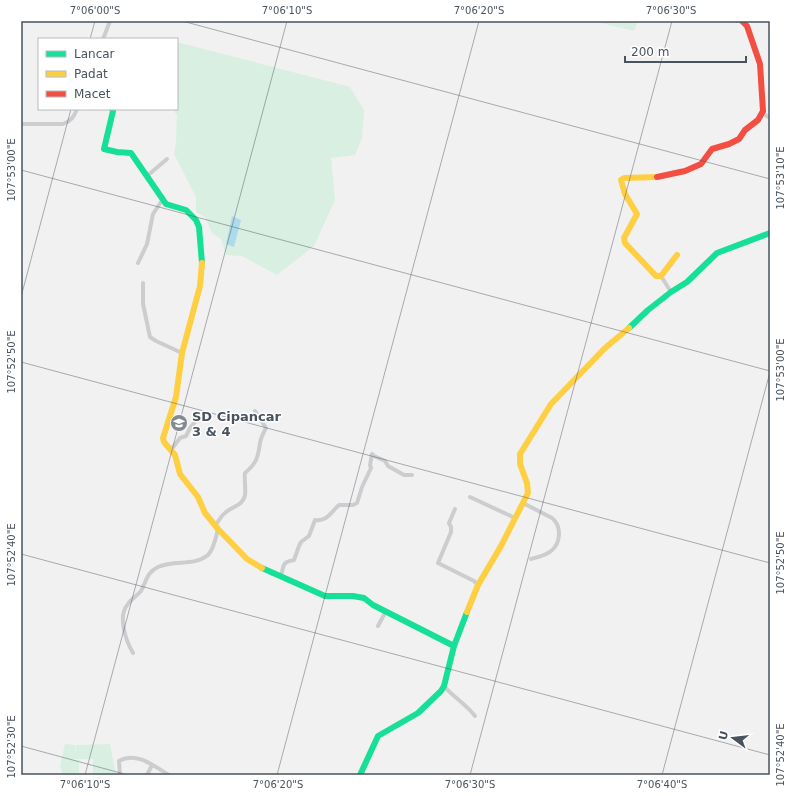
<svg xmlns="http://www.w3.org/2000/svg" width="791" height="796" viewBox="0 0 791 796" font-family="'DejaVu Sans',sans-serif">
	<style>
		.green { fill: #d8efe2 }
		.water { fill: #aedbeb }
		.lines { fill: none; stroke-linecap: round; stroke-linejoin: round }
		.street { stroke: #cbcdcf; stroke-width: 4 }
		.fast { stroke: #16e098; stroke-width: 6 }
		.slow { stroke: #ffcf43; stroke-width: 6 }
		.jam { stroke: #f24e42; stroke-width: 6 }
		.ticks { fill: none; stroke: #49535d; stroke-width: 1; stroke-opacity: 0.45 }
		.labels { text-anchor: middle; dominant-baseline: central; stroke-width: 3; stroke-linejoin: round; paint-order: stroke }
		.poi-label { font-size: 13px; font-weight: bold; fill: #49535d; stroke: #fff; text-anchor: start }
		.neatline { fill: none; stroke: #49535d; stroke-width: 1.5 }
		.ticks-label { font-size: 10px; text-anchor: middle; fill: #49535d }
	</style>
	<rect width="100%" height="100%" fill="#f2f1f1"/>
	<path class="green" d="M593,21h45l-4,10z
		M177,42l173,45 14,23 -2,28 -7,17 -24,3 4,42 -21,46 -37,29 -35,-19 -16,-1 -5,-16 -9,-6 -7,-16 -9,-5v-15l-22,-43 2,-12 1,-27 -5,-6h5z
		M65,744l10,1v11l1,-11 34,-1 6,31h-23v-16h-18v1h4v15h-16l-3,-9z"/>
	<path class="water" d="M232,216l9,4 -7,27 -8,-3z"/>
	<g class="lines">
		<path class="street" d="M736,21h1
			M103,39l7,-18
			M763,110l2,5 5,3
			M21,124h42c8,-3 11,-7 14,-15
			M147,176l20,-17
			M138,263l9,-19 6,-30 10,-15
			M661,276l10,16
			M143,283v21l7,33 6,4 26,12
			M171,450l9,-12 6,-2 4,-8 10,-12
			M470,497l45,21
			M523,503l29,15c10,8 9,25 -1,33 -6,5 -13,6 -20,8
			M455,509l-6,14 2,4v5l-13,31 36,18 4,4
			M215,526c3,-4 6,-10 10,-13 7,-7 18,-7 20,-18 1,-8 -1,-15 0,-22 12,-10 13,-16 15,-30 1,-6 4,-11 6,-15l-11,-17
			M281,576c3,-11 1,-14 13,-16l5,-14 2,-4 8,-6 6,-16c12,2 16,-8 24,-15h14l4,-2 5,-16 9,-19 -1,-3 2,-11 2,2 11,5 3,5 16,9h8
			M378,626l8,-15
			M133,653c-7,-12 -16,-37 -5,-49 3,-5 9,-8 13,-13 5,-9 6,-19 17,-24 17,-8 35,0 50,-12 6,-6 8,-18 10,-26
			M444,686c9,11 22,18 31,30
			M120,775l-1,-14c17,-10 35,5 50,14
			M147,775l5,-10"/>
		<path class="fast" d="M112,109l1,2 -9,38 13,3 14,1 35,51 20,6 10,10 3,7 3,36
			M629,328l19,-18 23,-18 16,-10 30,-29 53,-20
			M262,568l63,28h28l11,2 9,7 81,41
			M360,775l18,-39 40,-23 23,-22 3,-5 10,-40 13,-34"/>
		<path class="slow" d="M657,177l-33,1 -3,2 4,14 12,20 -13,24 1,5 31,33h5l16,-21
			M202,263l-2,23 -18,67 -6,44 -13,41 1,4 11,13 5,19 18,23 7,16 13,16 29,30 15,9
			M467,612l11,-27 23,-39 27,-53 -1,-10 -7,-19v-10l31,-50 54,-56 24,-20"/>
		<path class="jam" d="M657,177l28,-6 16,-7 11,-15 17,-5 10,-5 6,-9 13,-10 5,-9 -3,-47 -13,-38 -5,-5"/>
	</g>
	<path class="ticks" d="M182,21l588,158M90,39l5,-18M21,170l749,201M21,297l50,-188M21,362l749,201M21,554l749,201M21,746l107,29M85,775l202,-754M277,775l202,-754M470,775l202,-754M662,775l108,-403"/>
	<defs>
		<g id="school-disc" transform="scale(0.9)"><circle r="9.5" fill="#848a91" stroke="#fff"/><path d="M0-5L7-2L0 1L-7-2ZM-4 1L0 2.5L4 1V4Q0 6-4 4Z" fill="#fff"/></g>
	</defs>
	<g fill-rule="evenodd">
		<use href="#school-disc" x="179" y="423"/>
	</g>
	<g class="labels">
		<g class="poi-label">
			<text x="192" y="416">SD Cipancar<tspan x="192" dy="15">3 &amp; 4</tspan></text>
		</g>
	</g>
	<rect width="791" height="796" fill="none" stroke="#ffffff" stroke-width="44"/>
	<rect x="38" y="38" width="140" height="72" fill="#ffffff" stroke="#b6babe"/>
	<rect x="46" y="51" width="20" height="6" fill="#16e098" stroke="#b6babe"/>
	<text x="74" y="58" font-size="12" fill="#49535d">Lancar</text>
	<rect x="46" y="71" width="20" height="6" fill="#ffcf43" stroke="#b6babe"/>
	<text x="74" y="78" font-size="12" fill="#49535d">Padat</text>
	<rect x="46" y="91" width="20" height="6" fill="#f24e42" stroke="#b6babe"/>
	<text x="74" y="98" font-size="12" fill="#49535d">Macet</text>
	<g transform="translate(733 738) rotate(285)" stroke="#ffffff" stroke-width="3" paint-order="stroke">
	<path d="M0-3L7 15L0 10L-7 15Z" fill="#49535d"/>
	<text y="-6" font-size="11" font-weight="bold" text-anchor="middle" fill="#49535d">U</text>
	</g>
	<path d="M625 56v6h121v-6" fill="none" stroke="#49535d" stroke-width="2"/>
	<text x="631" y="56" font-size="12" fill="#49535d" stroke="#ffffff" stroke-width="3" paint-order="stroke">200 m</text>
	<rect x="22" y="22" width="747" height="752" class="neatline"/>
	<g class="ticks-label">
		<text x="95" y="14">7°06'00"S</text>
		<text x="287" y="14">7°06'10"S</text>
		<text x="479" y="14">7°06'20"S</text>
		<text x="671" y="14">7°06'30"S</text>
		<text transform="translate(11 170) rotate(-90)" y="4">107°53'00"E</text>
		<text transform="translate(780 178) rotate(-90)" y="4">107°53'10"E</text>
		<text transform="translate(11 362) rotate(-90)" y="4">107°52'50"E</text>
		<text transform="translate(780 370) rotate(-90)" y="4">107°53'00"E</text>
		<text transform="translate(11 555) rotate(-90)" y="4">107°52'40"E</text>
		<text transform="translate(780 563) rotate(-90)" y="4">107°52'50"E</text>
		<text transform="translate(11 747) rotate(-90)" y="4">107°52'30"E</text>
		<text transform="translate(780 755) rotate(-90)" y="4">107°52'40"E</text>
		<text x="85" y="788">7°06'10"S</text>
		<text x="278" y="788">7°06'20"S</text>
		<text x="470" y="788">7°06'30"S</text>
		<text x="662" y="788">7°06'40"S</text>
	</g>
</svg>
